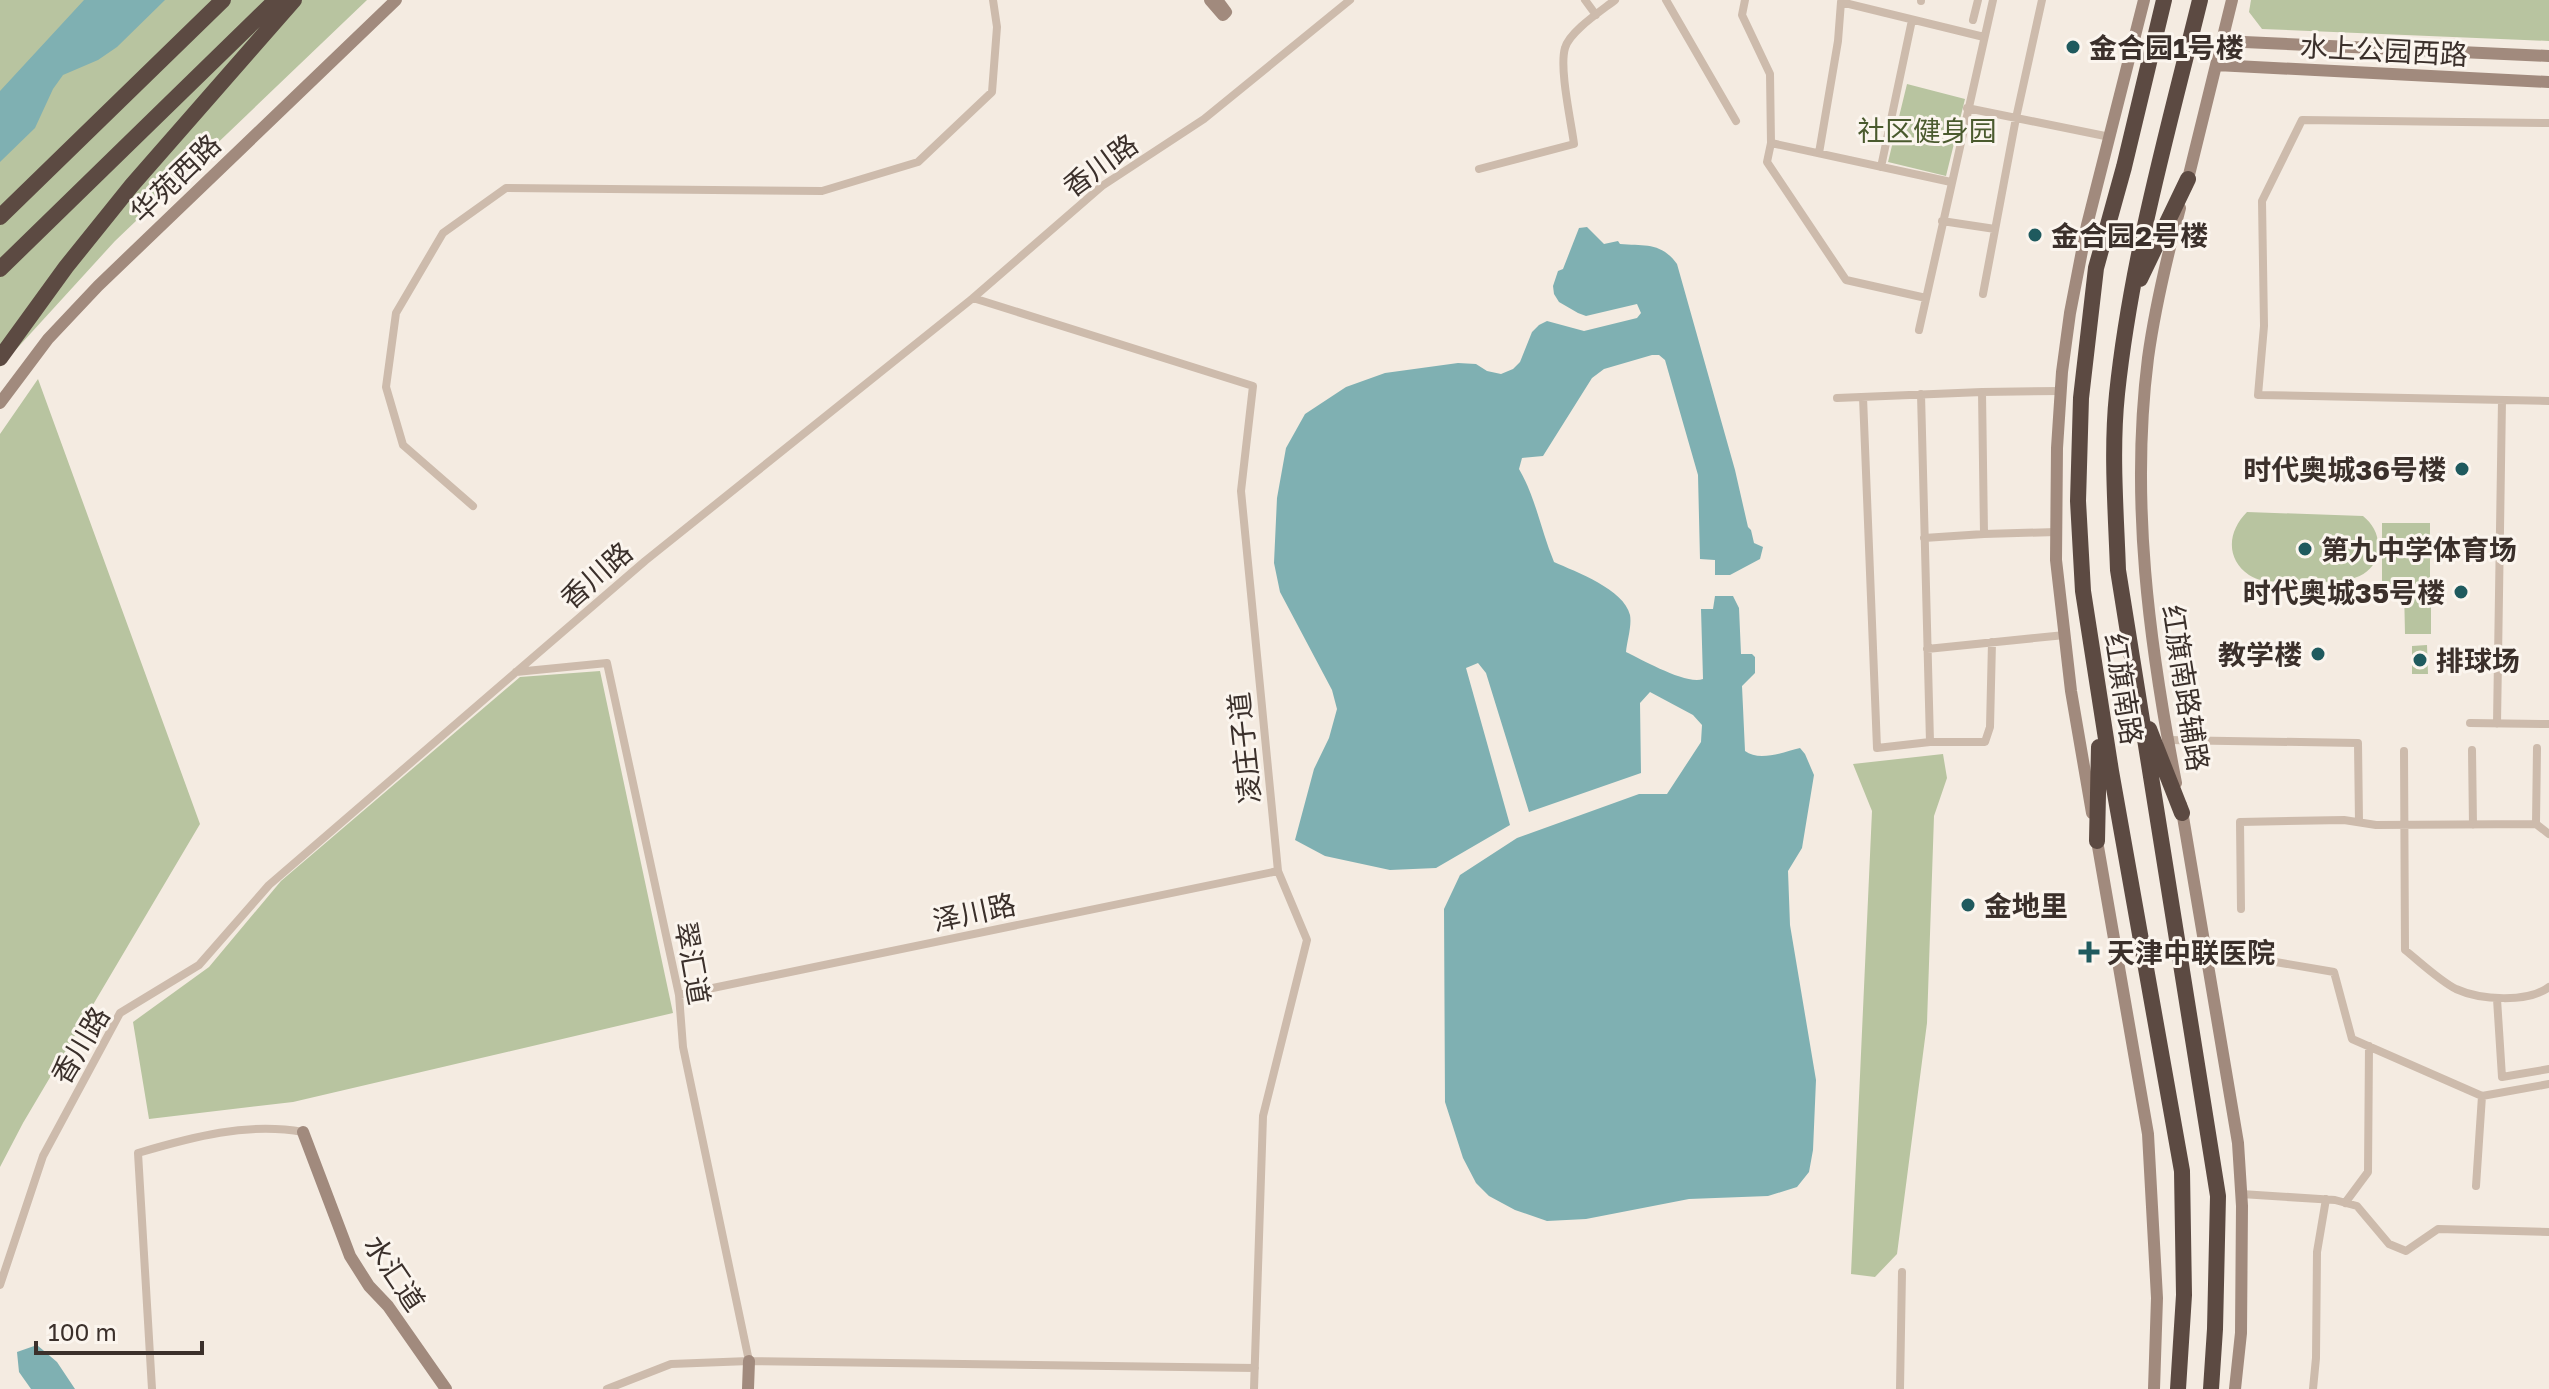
<svg xmlns="http://www.w3.org/2000/svg" width="2549" height="1389" viewBox="0 0 2549 1389" font-family="'Golos Text','Noto Sans SC',sans-serif">
	<style>
		.green { fill: #b8c4a0 }
		.water { fill: #7fb0b2 }
		.lines { fill: none; stroke-linecap: round; stroke-linejoin: round }
		.street { stroke: #cdbbac; stroke-width: 8 }
		.secondary { stroke: #a18a7d; stroke-width: 12 }
		.highway { stroke: #5c4a42; stroke-width: 16 }
		.poi-dot { fill: #1f5a5e; stroke: #fbf5ee; stroke-width: 3 }
		.labels { text-anchor: middle; dominant-baseline: central; stroke-width: 6; stroke-linejoin: round; paint-order: stroke }
		.poi-label { font-size: 28px; font-weight: bold; fill: #3b302b; stroke: #fbf5ee; text-anchor: start }
		.street-label { font-size: 28px; fill: #3b302b; stroke: #fbf5ee }
		.park-label { font-size: 28px; fill: #4a5a2e; stroke: #fbf5ee }
	</style>
	<rect width="100%" height="100%" fill="#f4ebe1"/>
	<path class="green" d="M0,0h367l-252,241 -115,126z
		M2251,0h298v41l-287,-12 -13,-17z
		M1907,84l58,15 -19,77 -58,-14z
		M38,379l162,445 -177,299 -23,44v-733z
		M2247,512l116,4c10,8 16,19 15,32 -2,40 -53,34 -81,33 -15,0 -35,3 -48,-6 -24,-17 -21,-44 -2,-63z
		M2382,523h48v61h-48z
		M2404,588h27v46h-26z
		M2427,645l1,29h-16v-28z
		M600,671l73,342 -380,89 -144,17 -16,-97 76,-55 72,-86 239,-204z
		M1943,754l4,24 -13,38 -7,207 -30,231 -22,23 -24,-3 21,-463 -19,-47z"/>
	<path class="water" d="M84,0h81l-48,47 -19,13 -35,15 -10,14 -18,39 -35,34v-71z
		M1587,227l17,17 14,-3 2,3c25,2 41,-2 57,20l58,206 13,57 3,3 3,13 9,4 -3,12 -30,16h-15v-15l-15,-1 -2,-84 -33,-115 -6,-5h-7l-48,14 -12,9 -49,78 -21,2 -3,11c17,29 22,62 35,93 22,10 70,27 76,53 2,11 -3,26 -4,37 17,8 60,33 77,27l-2,-70h12l2,-13h18l6,12 2,46h11l3,3v16l-13,13 3,65c14,11 39,1 55,-3l5,6 9,21 -12,73 -14,23 2,54 26,155 -3,70 -4,22 -12,15 -29,9 -79,3 -103,20 -39,2 -32,-11 -26,-14 -13,-13 -13,-25 -18,-56 -1,-193 16,-34 57,-37 122,-44h28l34,-52 1,-17 -9,-10 -43,-23 -10,11 1,70 -112,39 -43,-139 -8,-10 -12,5 44,157 -74,43 -46,2 -65,-14 -30,-16 19,-71 15,-31 8,-29 -5,-19 -52,-98 -6,-29 3,-65 9,-50 19,-34 41,-27 39,-14 73,-10 18,1 11,7 14,3 12,-5 7,-7 12,-30 7,-7 8,-4 37,10 53,-13 4,-5 -4,-9 -51,12 -8,-3 -19,-11 -5,-8 -1,-8 5,-15 5,-2 16,-41z
		M37,1345l20,17 18,27h-44l-12,-17 -2,-20z"/>
	<g class="lines">
		<path class="street" d="M1585,0l11,15
			M1666,0l70,121
			M1745,0l-3,15 28,59 1,69 180,39
			M1921,1v-1
			M1973,20l5,-20
			M1967,108l143,29
			M2549,123l-247,-3 -40,81 2,125 -6,69 291,6
			M1771,143l-4,19 79,118 80,18
			M1819,153l19,-112 3,-39 143,35
			M1881,167l31,-147
			M1479,169l95,-25c-3,-23 -15,-76 -9,-96 4,-16 36,-37 50,-48
			M1942,221l53,8
			M1983,294l33,-176 26,-118
			M973,298l280,88 -12,105 37,380 29,69 -44,176 -9,273
			M1919,330l74,-330
			M1921,394l9,348h55l5,-15 2,-85
			M1863,397l14,351 53,-6
			M1837,398l145,-6
			M473,506l-70,-61 -17,-58 10,-74 47,-80 63,-45 316,3 96,-29 74,-70 5,-65 -4,-27
			M2056,532l-72,2 -2,-142 79,-1
			M1924,538l60,-4
			M1927,649l138,-14
			M516,672l91,-9 72,332 4,52 66,314
			M2470,723l79,1
			M2497,724l5,-324
			M2168,740l190,3 1,79
			M2472,750l1,75
			M2404,751l1,199c15,12 35,31 51,39 24,11 72,14 93,-2
			M2536,824l1,-76
			M2241,909l-1,-87 104,-2 32,5 160,-1 13,10
			M2206,950l128,22 18,67 130,57 67,-12
			M679,995l599,-124
			M2497,999l5,78 47,-8
			M2476,1186l6,-90
			M2241,1194l94,6 22,6 32,38 17,7 32,-22 111,3
			M2345,1203l23,-31 1,-126
			M0,1285l43,-129 77,-143 79,-48 70,-80 376,-324 328,-263 129,-112 102,-67 146,-119
			M152,1389l-14,-236c54,-16 109,-31 165,-21
			M607,1389l64,-25 78,-3 506,7
			M1900,1389l2,-117
			M2313,1389l3,-31 1,-106 9,-53"/>
		<path class="secondary" d="M1210,0l13,15 3,-3 -9,-12
			M2222,41l327,15
			M2216,65l333,17
			M2186,187l46,-187
			M0,403l48,-64 50,-53 298,-286
			M2176,783c-27,-140 -46,-283 -28,-425 7,-51 19,-101 32,-150
			M2181,805l57,338 4,63 -1,127 -6,56
			M2092,813l-21,-122 -15,-131 1,-112 5,-76 8,-59 17,-88 57,-225
			M2096,835l52,299 9,164 -3,91
			M303,1132l47,124 19,30 19,20 58,83
			M748,1389l1,-28"/>
		<path class="highway" d="M2164,0l-40,167 -28,101 -15,130 -3,103 5,90 28,180 71,400 2,124 -6,94
			M2200,0c-32,130 -69,260 -83,394 -6,58 -1,118 1,176l100,626 -3,133 -4,60
			M0,217l223,-217
			M0,269l276,-269
			M2140,279l48,-100
			M0,358l66,-91 66,-82 162,-185
			M2149,729l33,84
			M2097,841l2,-94"/>
	</g>
	<g class="poi-dot">
		<circle cx="2073" cy="47" r="8"/>
		<circle cx="2035" cy="235" r="8"/>
		<circle cx="2462" cy="469" r="8"/>
		<circle cx="2305" cy="549" r="8"/>
		<circle cx="2461" cy="592" r="8"/>
		<circle cx="2318" cy="654" r="8"/>
		<circle cx="2420" cy="660" r="8"/>
		<circle cx="1968" cy="905" r="8"/>
		<path d="M2085 940h8v8h8v8h-8v8h-8v-8h-8v-8h8z"/>
	</g>
	<g class="labels">
		<g class="poi-label">
			<text x="2089" y="47">金合园1号楼</text>
			<text x="2051" y="235">金合园2号楼</text>
			<text x="2446" y="469" text-anchor="end">时代奥城36号楼</text>
			<text x="2321" y="549">第九中学体育场</text>
			<text x="2445" y="592" text-anchor="end">时代奥城35号楼</text>
			<text x="2302" y="654" text-anchor="end">教学楼</text>
			<text x="2436" y="660">排球场</text>
			<text x="1984" y="905">金地里</text>
			<text x="2107" y="952">天津中联医院</text>
		</g>
		<g class="street-label">
			<text transform="translate(2384 50) rotate(3)">水上公园西路</text>
			<text transform="translate(1100 165) rotate(-36)">香川路</text>
			<text transform="translate(175 178) rotate(-44)">华苑西路</text>
			<text transform="translate(596 575) rotate(-41)">香川路</text>
			<text transform="translate(2186 688) rotate(81)">红旗南路辅路</text>
			<text transform="translate(2124 689) rotate(81)">红旗南路</text>
			<text transform="translate(1244 748) rotate(-96)">凌庄子道</text>
			<text transform="translate(974 912) rotate(-12)">泽川路</text>
			<text transform="translate(693 963) rotate(80)">翠汇道</text>
			<text transform="translate(80 1045) rotate(-59)">香川路</text>
			<text transform="translate(395 1273) rotate(56)">水汇道</text>
		</g>
		<g class="park-label">
			<text x="1927" y="130">社区健身园</text>
		</g>
	</g>
	<path d="M36 1341v12h166v-12" fill="none" stroke="#3b302b" stroke-width="4"/>
	<text x="48" y="1341" font-size="24" fill="#3b302b" stroke="#fbf5ee" stroke-width="6" paint-order="stroke">100 m</text>
</svg>
